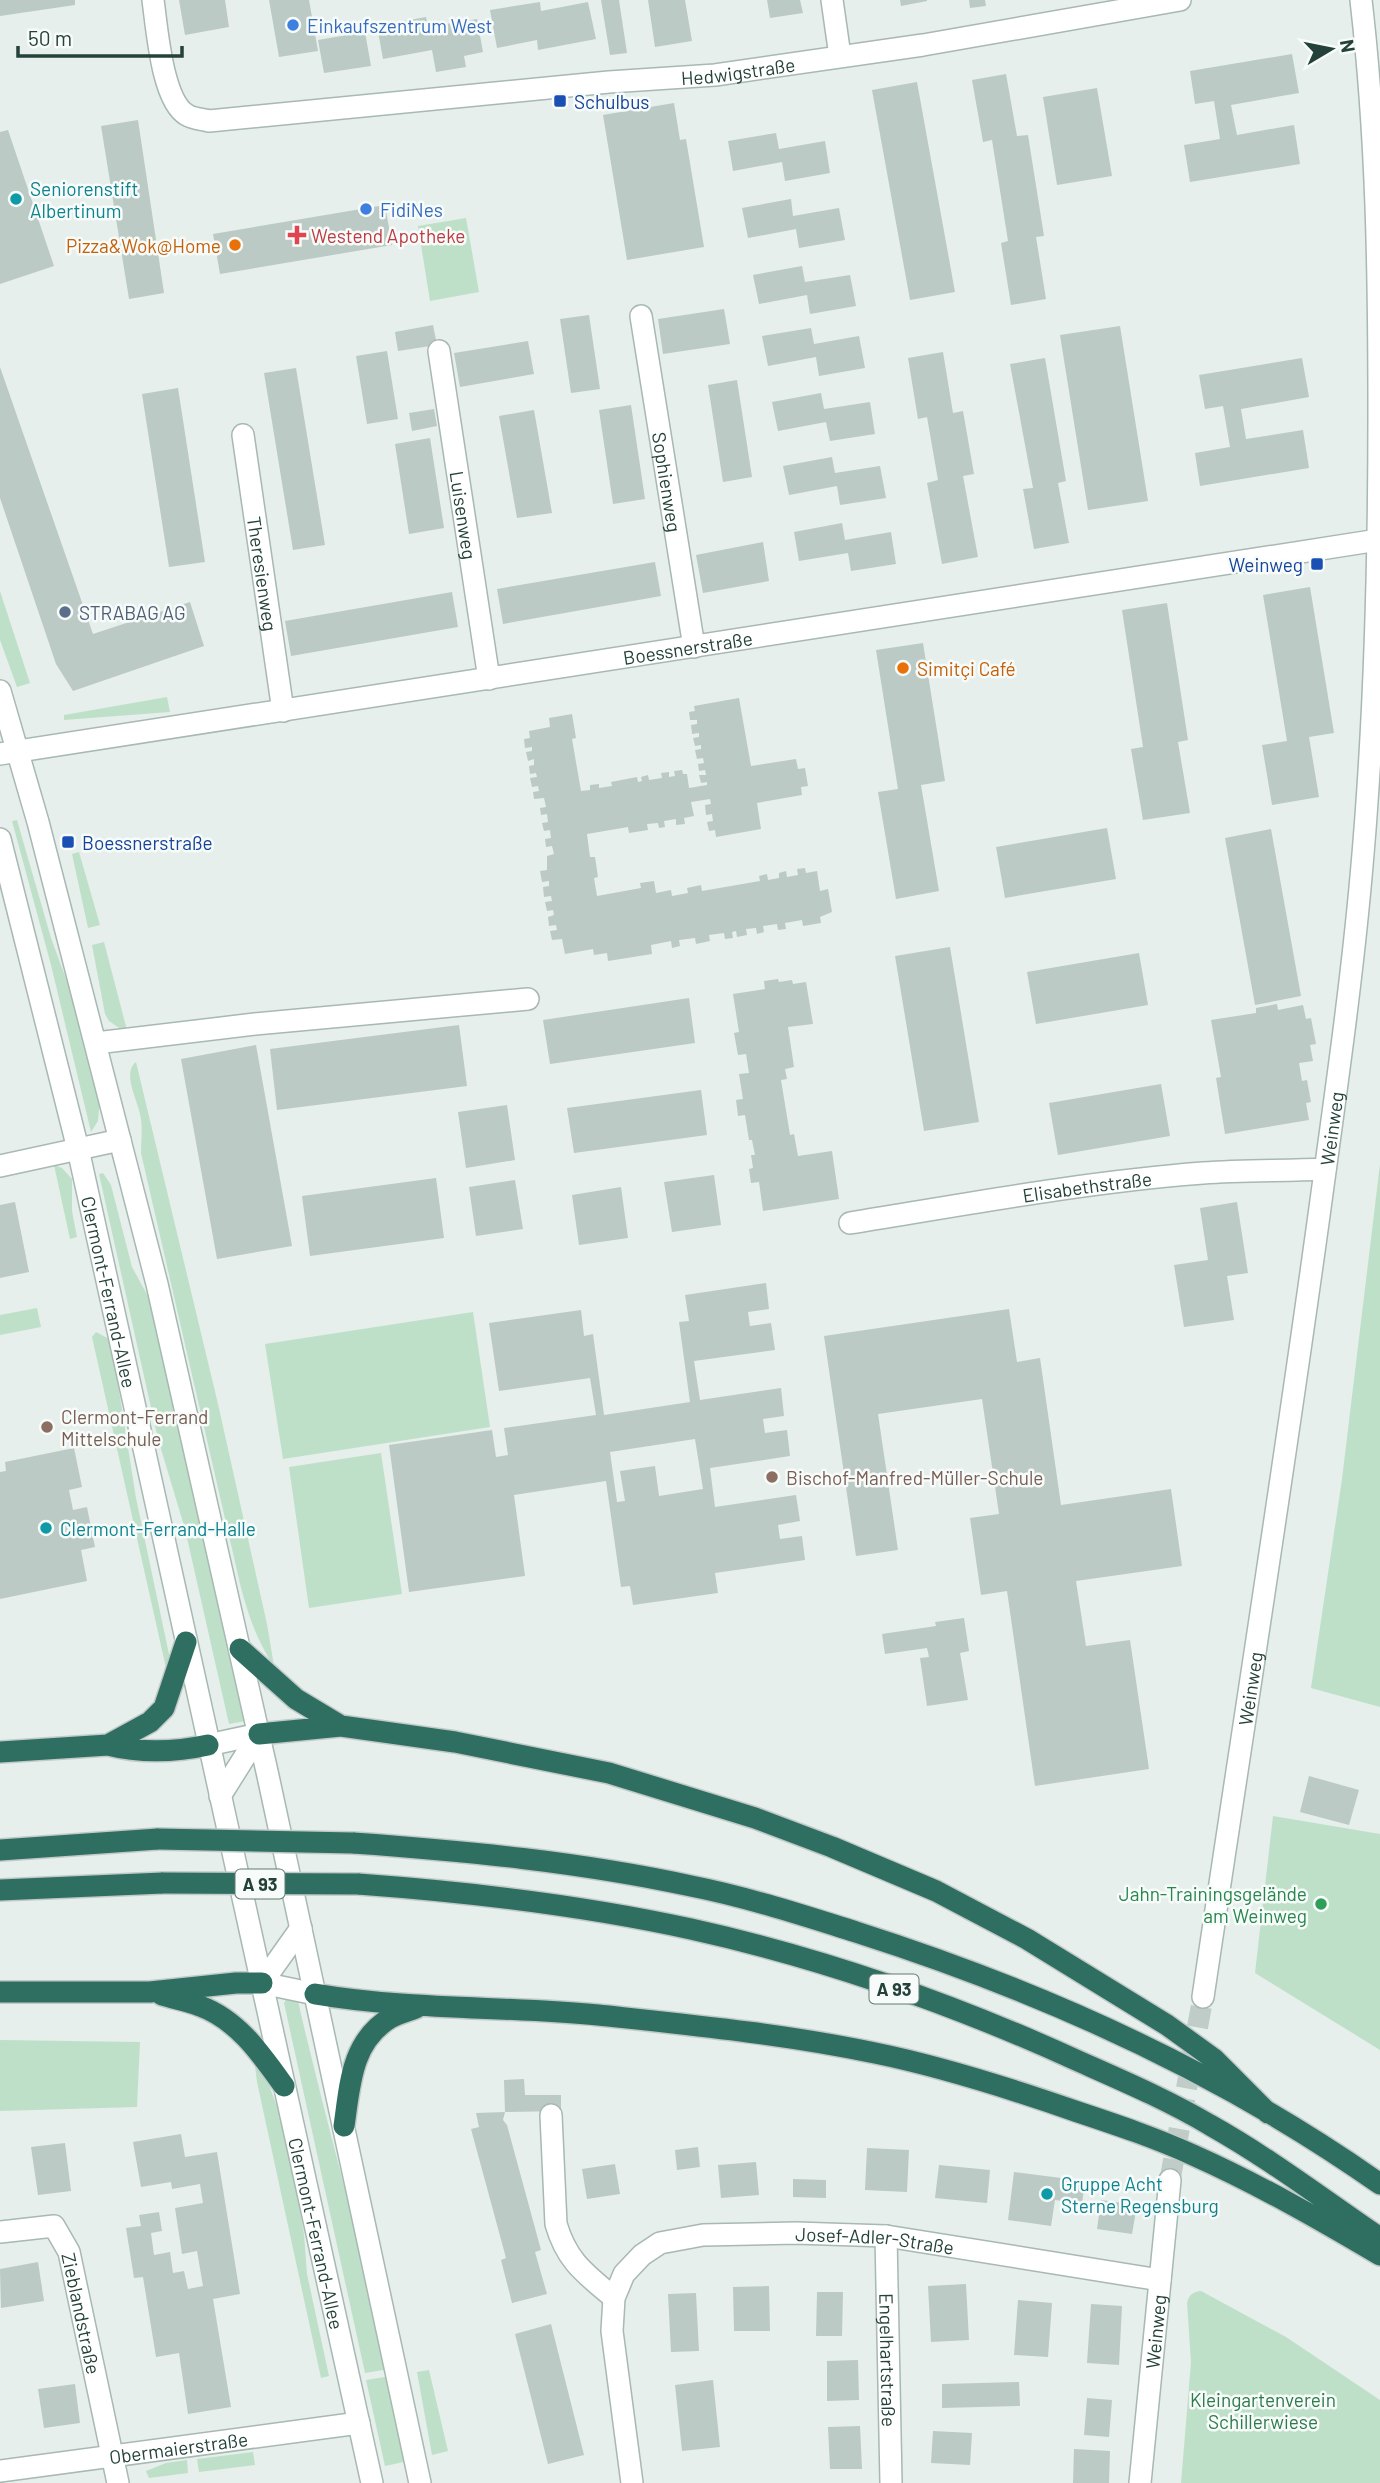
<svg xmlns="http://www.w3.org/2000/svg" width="1380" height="2483" viewBox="0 0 1380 2483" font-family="Barlow,sans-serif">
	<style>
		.green { fill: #bfe0c8 }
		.building { fill: #bbcac4; fill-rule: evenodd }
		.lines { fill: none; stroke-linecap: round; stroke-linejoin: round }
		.minor-tunnel { stroke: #bfccc8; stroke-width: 21; stroke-dasharray: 21 10; stroke-linecap: butt }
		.minor-casing { stroke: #a8b8b2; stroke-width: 24 }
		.highway-casing { stroke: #c2cac8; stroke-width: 24 }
		.minor { stroke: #fff; stroke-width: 21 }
		.highway { stroke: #2f6f62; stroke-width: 21 }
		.highway-bridge-casing { stroke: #c2cac8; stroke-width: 24; stroke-linecap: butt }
		.highway-bridge { stroke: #2f6f62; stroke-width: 21 }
		.shop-dot { fill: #3f7fe0; stroke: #f7fbf9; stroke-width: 2.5 }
		.transit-dot { fill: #1a4fb4; stroke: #f7fbf9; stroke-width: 2.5 }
		.culture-dot { fill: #0f9aa8; stroke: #f7fbf9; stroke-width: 2.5 }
		.health-dot { fill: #e0444e; stroke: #f7fbf9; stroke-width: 2.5 }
		.food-dot { fill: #e8710a; stroke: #f7fbf9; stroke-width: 2.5 }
		.service-dot { fill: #5c6f8a; stroke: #f7fbf9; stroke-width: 2.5 }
		.education-dot { fill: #8d6e63; stroke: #f7fbf9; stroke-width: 2.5 }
		.leisure-dot { fill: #2e9e5b; stroke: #f7fbf9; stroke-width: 2.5 }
		.labels { text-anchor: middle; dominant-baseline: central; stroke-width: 5; stroke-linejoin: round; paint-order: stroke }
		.shield { fill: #f7fbf9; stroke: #637a73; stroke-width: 2 }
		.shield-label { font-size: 18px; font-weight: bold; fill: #24423a }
		.shop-label { font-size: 19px; fill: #366cbe; stroke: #f7fbf9; text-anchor: start }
		.street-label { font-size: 19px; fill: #24423a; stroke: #f7fbf9 }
		.transit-label { font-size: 19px; fill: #164399; stroke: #f7fbf9; text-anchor: start }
		.culture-label { font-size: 19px; fill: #0d838f; stroke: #f7fbf9; text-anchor: start }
		.health-label { font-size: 19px; fill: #be3a42; stroke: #f7fbf9; text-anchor: start }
		.food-label { font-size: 19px; fill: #c56008; stroke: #f7fbf9; text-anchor: end }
		.service-label { font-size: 19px; fill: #4e5e75; stroke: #f7fbf9; text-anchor: start }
		.education-label { font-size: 19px; fill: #785e54; stroke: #f7fbf9; text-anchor: start }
		.leisure-label { font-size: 19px; fill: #27864d; stroke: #f7fbf9; text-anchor: end }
		.park-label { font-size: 19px; fill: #2d7a4b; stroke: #f7fbf9 }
	</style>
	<rect width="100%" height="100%" fill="#e6efeb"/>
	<path class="green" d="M466,218l13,74 -49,9 -12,-75z
		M0,591l30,92 -13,4 -17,-47z
		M167,697l3,15 -106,8v-5z
		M17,820l34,118 28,76 21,82 -2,25 -7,11 -40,-167 -39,-144z
		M79,852l21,73 -12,3 -16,-74z
		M104,942l24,92 -19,-13 -4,-7 -13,-69z
		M136,1062l82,342 49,220 7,42c-17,-25 -25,-49 -33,-78l-100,-435c0,-13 2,-27 -1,-39 -3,-15 -18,-41 -4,-52z
		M1380,1164v543l-69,-19 31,-209z
		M54,1165l8,3 10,11v32l5,26 -7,2z
		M103,1173l8,12 21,82 18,33 95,421 -16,3 -44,-195 -27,-90 -59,-265z
		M37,1308l4,19 -41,8v-20z
		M473,1312l17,115 -207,32 -18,-115z
		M96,1332l15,8 25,158 34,161 -2,18 -76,-340z
		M381,1453l21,141 -93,14 -20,-141z
		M1273,1816l107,18v216l-125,-77z
		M287,1997l11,4c28,123 64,245 91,368l-24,4 -81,-370z
		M0,2040l140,2 -3,65 -137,4z
		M254,2058l11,16 22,60 17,100 3,40 22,102 -8,2 -64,-296z
		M1201,2291l85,46 94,63v83h-199l10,-121 -4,-59c2,-8 5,-11 14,-12z
		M429,2370l19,81 -16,4 -15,-83z
		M391,2376l17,85 -23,5 -19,-86z
		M253,2452l2,13 -56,7 -2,-13z
		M187,2460l1,13 -39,5 -3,-7 20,-8z"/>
	<path class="building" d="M0,0h75v5l-75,11z
		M179,0h46l4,27 -44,8z
		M269,0h40l9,51 -39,6z
		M601,0h18l8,53 -17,2z
		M648,0h37l7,41 -37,6z
		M767,0h33l3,13 -33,5z
		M900,0h27v1l-26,5z
		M969,0h16l1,6 -16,2z
		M540,2l1,9 47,-9 8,37 -58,11 -1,-10 -40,8 -7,-38z
		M426,17l2,10 49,-8 6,33 -19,4 2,11 -30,5 -4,-22 -49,9 -6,-33z
		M365,32l6,34 -47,7 -6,-33z
		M1292,54l7,39 -68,12 6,30 57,-10 6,39 -110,18 -6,-37 36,-6 -6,-38 -19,3 -5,-33z
		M1006,74l11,62 11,-1 16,101 -8,1 10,62 -35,6 -10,-62 7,-2 -16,-101 -9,2 -11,-62z
		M917,82l38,210 -45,8 -38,-210z
		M1097,88l15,88 -55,9 -14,-88z
		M674,103l6,37 6,-1 18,108 -77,13 -24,-145z
		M138,120l26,173 -35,6 -28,-173z
		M8,130l46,136 -54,18v-152z
		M776,133l3,16 46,-8 5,32 -45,8 -3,-19 -49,9 -5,-30z
		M791,199l2,17 46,-8 6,32 -46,8 -3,-19 -48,9 -6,-30z
		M385,205l7,40 -172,29 -7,-40z
		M802,266l3,16 45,-7 6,31 -46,8 -3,-19 -48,9 -6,-29z
		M724,309l6,35 -67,10 -5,-35z
		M589,315l11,74 -29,4 -11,-74z
		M433,325l4,20 -39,6 -3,-19z
		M1120,326l28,175 -60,9 -28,-175z
		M811,328l3,16 45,-8 6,32 -46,8 -3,-19 -48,9 -6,-30z
		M528,341l6,33 -74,13 -6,-34z
		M387,351l11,68 -31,5 -11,-68z
		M943,352l10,61 10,-2 11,63 -11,2 15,81 -36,7 -15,-81 11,-3 -11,-63 -9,2 -10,-61z
		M1045,358l21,123 -8,2 11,60 -35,6 -11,-60 10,-1 -23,-124z
		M1302,358l7,39 -68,12 5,30 57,-9 6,38 -109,18 -5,-33 35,-6 -7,-41 -18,3 -6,-34z
		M0,367l93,267 97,-32 14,44 -131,45 -17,-27 -56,-166z
		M296,368l29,177 -32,5 -29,-177z
		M737,380l15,97 -29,5 -15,-97z
		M178,388l27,174 -36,5 -27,-173z
		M821,393l3,16 46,-7 5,32 -45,7 -4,-19 -48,9 -6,-29z
		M631,405l14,94 -32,5 -14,-94z
		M434,409l3,17 -25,5 -3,-18z
		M534,410l18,103 -35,5 -18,-102z
		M430,438l14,90 -35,6 -14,-90z
		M832,457l3,16 45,-7 6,32 -46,7 -3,-19 -48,9 -6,-29z
		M842,523l3,17 46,-8 5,32 -45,7 -3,-18 -49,8 -5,-29z
		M763,542l6,39 -66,12 -7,-38z
		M655,562l6,34 -158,28 -6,-35z
		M1310,587l24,146 -25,4 10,60 -47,8 -10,-60 25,-4 -24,-146z
		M452,592l6,35 -167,29 -6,-35z
		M1167,603l21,137 -10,2 12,71 -47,7 -12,-71 12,-2 -21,-137z
		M923,643l22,138 -24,4 18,106 -43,8 -18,-107 20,-3 -22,-139z
		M739,698l12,68 45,-7 2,10 7,-1 3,18 -7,1 1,8 -45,8 4,26 -45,8 -1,-7 -6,1 -2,-9 6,-1 -1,-7 -6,1 -1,-10 6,-1 -1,-5 -19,3 3,14 -10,2 1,6 -9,1v-6l-12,2 1,6 -6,1 -1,-5 -11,1 1,6 -19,3 -1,-6 -41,7 3,23h5l3,20 -4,1 3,18 44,-8 -1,-5 14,-2 2,12 15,-3 1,6 16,-3 -1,-5 14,-3 1,6 58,-10 -1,-5 8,-2 1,6 11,-2v-5l7,-2 1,6 11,-2 -1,-6 8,-1 1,5 11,-2 3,20 8,-2 4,23 -12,5 1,6 -18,3 -1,-6 -17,3 1,6 -8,1 -1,-6 -14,2 1,6 -7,2 -1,-6 -10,1 1,6 -10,2 -1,-6 -4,1 1,6 -8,1 -1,-6 -15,2 1,6 -14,3 -1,-6 -16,2 1,6 -8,2 -1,-7 -20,4 1,9 -44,7 -1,-8 -13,2 -1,-6 -28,5 -3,-15 -10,1 -2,-9 7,-1 -1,-5 -7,1 -1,-9 6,-2 -1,-5 -6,1 -2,-9 7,-1 -1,-5 -7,1 -1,-10 6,-1v-5l-7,1 -2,-11 7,-1v-14l7,-2 -2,-8 -6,1 -1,-8 6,-1 -1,-8 -6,1 -2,-8 6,-1 -1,-8 -6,1 -1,-7 6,-1 -2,-9 -10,1 -1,-7 6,-1 -1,-5 -6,1 -2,-9 7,-1 -1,-4 -6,1 -1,-8 5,-1v-6l-6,2 -2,-9 6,-1v-4l-7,1 -1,-9 6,-1 -1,-7 21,-4 -1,-9 23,-4 4,24 -4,1 9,52 9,-1v-5l9,-1v4l13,-2 -1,-4 26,-5 1,5 4,-1 -1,-4 7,-2 1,5 13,-2 -1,-5 8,-1v5l6,-1 -1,-5 8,-1 1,4h4l2,14 18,-3v-3l-6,1 -2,-8h7l-1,-5 -6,1 -1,-7 6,-1 -1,-5 -6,1 -2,-9 6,-1v-4l-6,1 -2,-8 6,-1v-4l-7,1 -1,-9 6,-1v-4h-7l-1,-8 6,-1 -1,-5z
		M1107,828l9,51 -111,19 -9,-51z
		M1271,829l30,167 -46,9 -30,-167z
		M950,947l29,175 -55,9 -29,-175z
		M1139,953l9,52 -112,19 -9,-52z
		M778,979l1,3 13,-2 1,4 13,-2 7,42 -25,3 6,40 -9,2 2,10 -6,1 9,55 4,-1 4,22 34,-5 7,48 -76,12 -4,-29 -8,1 -2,-14 4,-1 -2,-13h4l-3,-15h-3l-4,-25 -7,1 -2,-16 7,-1 -4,-25 10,-1 -3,-19 -8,1 -4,-22 5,-1 -6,-38 32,-5 -1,-8z
		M689,998l6,45 -145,21 -7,-44z
		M1277,1004l1,6 25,-5 3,14 5,-1 5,26 -6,1 3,16 -14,2 3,18 5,-1 4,22 -5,1 3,17 -84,14 -9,-56 5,-1 -10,-57 45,-7v-5z
		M459,1025l8,61 -190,24 -7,-61z
		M256,1045l36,201 -75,13 -36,-200z
		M1161,1084l9,52 -112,19 -9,-52z
		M701,1090l6,45 -133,18 -7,-45z
		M507,1105l8,55 -49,8 -8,-56z
		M714,1175l7,50 -49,7 -8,-50z
		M436,1178l8,60 -134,18 -8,-60z
		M515,1180l8,49 -47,7 -7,-49z
		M621,1187l7,51 -49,7 -7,-50z
		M15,1202l14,70 -29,6v-73z
		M1237,1202l11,71 -21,3 7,44 -50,7 -10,-62 34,-5 -8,-52z
		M766,1283l3,26 -21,3 2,14 21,-3 4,27 -81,11 6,39 81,-12 3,28 -21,3 2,14 22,-3 3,26 -80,12 5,39 81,-12 4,26 -22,4 2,14 22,-3 3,24 -90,13 3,20 -85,12 -3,-19 -9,1 -15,-106 -92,14 11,81 -116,16 -20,-147 103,-15 4,27 12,-2 -4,-27 92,-13 -6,-37 -91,13 -10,-68 92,-13 3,26 9,-2 11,81 86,-13 -11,-80 10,-1 -4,-26zM695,1439l8,50 -44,7 -4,-30 -35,5 5,30 -8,1 -7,-50z
		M1009,1309l8,53 23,-4 21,147 110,-16 11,77 -106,15 10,65 44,-6 19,129 -114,17 -28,-195 -26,4 -11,-77 29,-4 -17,-115 -104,15 20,136 -42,6 -32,-220z
		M74,1448l8,39 -13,3 4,20 14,-3 8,40 -14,3 6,31 -87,18v-127l6,-1 -1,-9z
		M964,1618l5,33 -9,2 8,47 -41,6 -7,-48 9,-1 -2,-9 -42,6 -3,-20 54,-8 -1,-4z
		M1309,1776l50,14 -10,35 -49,-13z
		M524,2079l1,16h36v16l-56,1 -2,8 4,5 34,125 -6,2 12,42 -35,9 -11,-43 5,-2 -35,-129 8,-2 -3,-14 29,-1 -1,-32z
		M181,2134l4,23 32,-5 23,142 -27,5 18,108 -43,7 -9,-61 -23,4 -13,-80 -9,1 -8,-50 15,-2 -2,-11 20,-3 3,19 -11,2 3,22 16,-3 3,21 11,-2 4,18 15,-3 -6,-35 -15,3 -7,-46 28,-5 -3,-19 -28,5 -1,-7 -30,5 -8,-45z
		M65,2143l6,48 -33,4 -7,-48z
		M698,2147l2,20 -23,3 -2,-20z
		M867,2148l42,2 -2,42 -42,-2z
		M756,2162l3,33 -38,3 -3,-33z
		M615,2164l5,30 -33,5 -5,-30z
		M939,2165l51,5 -3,33 -52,-5z
		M1014,2172l71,9 -3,23 -27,-4 -4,26 -43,-6z
		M793,2179l33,1v18l-33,-1z
		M1101,2200l36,5 -5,29 -35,-5z
		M38,2262l6,39 -43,7 -1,-39z
		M966,2284l3,56 -38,2 -3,-56z
		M769,2286l1,45h-36l-1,-44z
		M817,2292h26l-1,44h-26z
		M696,2293l3,58 -28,1 -3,-58z
		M1018,2300l34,3 -4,54 -34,-2z
		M1091,2304l31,2 -3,59 -32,-2z
		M551,2324l33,131 -36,9 -33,-130z
		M858,2360l1,40 -32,1v-40z
		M713,2380l7,67 -38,4 -7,-66z
		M1019,2382l1,24 -78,2v-24z
		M75,2384l5,39 -36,5 -6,-39z
		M1087,2398l25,2 -3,37 -25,-2z
		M860,2426l2,43h-32l-2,-42z
		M933,2431l39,2 -2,32 -39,-2z
		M1074,2449l36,2 -1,32h-36z"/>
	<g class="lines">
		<path class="minor-tunnel" d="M1170,2180l33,-183"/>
		<g class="minor-casing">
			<g id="minor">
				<path id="s1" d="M153,0c4,28 9,101 34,115 6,4 16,4 22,6l400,-39 106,-7 208,-30 257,-45"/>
				<path d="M832,0l8,56"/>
				<path id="s2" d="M641,316l53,331"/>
				<path id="s3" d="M439,351l50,328"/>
				<path id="s4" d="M243,435l40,276"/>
				<path d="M0,691l38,131 119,462 111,492 152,707"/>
				<path id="s5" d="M0,754l1378,-214"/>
				<path id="s6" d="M0,839l78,310 294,1334"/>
				<path d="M96,1043l159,-19 273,-25"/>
				<path d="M0,1166l120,-26"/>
				<path id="s7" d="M850,1223c117,-19 235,-41 353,-50 40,-3 81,-2 122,-4"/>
				<path d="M208,1745l51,-11"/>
				<path d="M220,1796l39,-62"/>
				<path d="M262,1983l39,-55"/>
				<path d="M262,1983l53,11"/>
				<path id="s8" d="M1203,1997c39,-263 81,-526 117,-789 15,-110 31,-220 41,-331 14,-154 18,-309 18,-464 0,-138 -2,-276 -18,-413"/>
				<path d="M551,2115l5,109c11,38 30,50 58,74"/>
				<path id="s9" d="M0,2232l54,-6 15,26 49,231"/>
				<path id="s10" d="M886,2236l5,247"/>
				<path id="s11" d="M0,2471l359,-48"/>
				<path id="s12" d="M632,2483l-20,-152 2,-33 10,-24 18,-19 18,-12 43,-8 93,-2 90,3 274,44"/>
				<path id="s13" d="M1140,2483l30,-303"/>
			</g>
		</g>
		<g class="highway-casing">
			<path id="highway" d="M240,1649l56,50 45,27
				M259,1734l82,-8 114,16 154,31 146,45 77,29 104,44 91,48 140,86 47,34 54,54
				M108,1745l42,-23 14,-14 22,-66
				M0,1752l108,-7c32,8 68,7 100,0
				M353,1843c113,8 227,19 338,43 56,11 111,29 165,46 185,59 365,140 524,252
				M0,1850l158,-11
				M358,1884c111,8 223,21 333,45 131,29 262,75 385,131 45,20 92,40 134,65 59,33 114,75 170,113
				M0,1890l163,-7
				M0,1992h150l86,-9h26
				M315,1994c94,16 189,12 283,21 93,10 186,19 277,38 69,14 137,36 203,59 39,13 78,26 115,43 65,29 126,64 187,100
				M162,1995c13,4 26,6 38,11 38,14 61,48 84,80
				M344,2126c6,-41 7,-84 46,-108 8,-4 18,-7 26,-10"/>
		</g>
		<use href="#minor" class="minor"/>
		<use href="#highway" class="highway"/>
		<g class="highway-bridge-casing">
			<path id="highway-bridge" d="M158,1839l195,4
				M163,1883l195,1"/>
		</g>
		<use href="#highway-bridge" class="highway-bridge"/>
	</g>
	<g class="shop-dot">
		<circle cx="293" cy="25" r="7"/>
		<circle cx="366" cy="209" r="7"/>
	</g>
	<g class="transit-dot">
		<rect x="553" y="94" width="14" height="14" rx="3.5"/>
		<rect x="1310" y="557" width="14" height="14" rx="3.5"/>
		<rect x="61" y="835" width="14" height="14" rx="3.5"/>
	</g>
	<g class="culture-dot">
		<circle cx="16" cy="199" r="7"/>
		<circle cx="46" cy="1528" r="7"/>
		<circle cx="1047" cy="2194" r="7"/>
	</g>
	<path class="health-dot" d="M293.5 224.5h7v7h7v7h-7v7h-7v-7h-7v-7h7z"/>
	<g class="food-dot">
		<circle cx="235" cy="245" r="7"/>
		<circle cx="903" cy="668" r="7"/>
	</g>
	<circle class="service-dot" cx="65" cy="612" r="7"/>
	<g class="education-dot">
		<circle cx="47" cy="1427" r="7"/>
		<circle cx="772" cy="1477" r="7"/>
	</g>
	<circle class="leisure-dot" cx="1321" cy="1904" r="7"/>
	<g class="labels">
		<g class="shield">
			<rect x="235.5" y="1869.5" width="49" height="29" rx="5"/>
			<rect x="869.5" y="1974.5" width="49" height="29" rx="5"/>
		</g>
		<g class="shield-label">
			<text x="260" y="1884">A 93</text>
			<text x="894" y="1989">A 93</text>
		</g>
		<g class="shop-label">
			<text x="307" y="25">Einkaufszentrum West</text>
			<text x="380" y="209">FidiNes</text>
		</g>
		<g class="street-label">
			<text stroke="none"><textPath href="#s1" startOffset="677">Hedwigstraße</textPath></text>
			<text stroke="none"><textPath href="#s2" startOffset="168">Sophienweg</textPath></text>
			<text stroke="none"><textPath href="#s3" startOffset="166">Luisenweg</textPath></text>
			<text stroke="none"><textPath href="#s4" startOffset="140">Theresienweg</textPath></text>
			<text stroke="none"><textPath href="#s5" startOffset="696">Boessnerstraße</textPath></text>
			<text stroke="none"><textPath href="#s8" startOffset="878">Weinweg</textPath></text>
			<text stroke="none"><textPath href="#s7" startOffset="240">Elisabethstraße</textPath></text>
			<text stroke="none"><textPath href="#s6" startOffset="466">Clermont-Ferrand-Allee</textPath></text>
			<text stroke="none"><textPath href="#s8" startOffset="312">Weinweg</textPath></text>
			<text stroke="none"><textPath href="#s6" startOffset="1430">Clermont-Ferrand-Allee</textPath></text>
			<text stroke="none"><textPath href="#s12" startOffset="476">Josef-Adler-Straße</textPath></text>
			<text stroke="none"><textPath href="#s9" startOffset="147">Zieblandstraße</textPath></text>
			<text stroke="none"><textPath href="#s13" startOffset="152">Weinweg</textPath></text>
			<text stroke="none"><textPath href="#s10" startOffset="124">Engelhartstraße</textPath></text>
			<text stroke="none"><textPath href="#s11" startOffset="180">Obermaierstraße</textPath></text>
		</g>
		<g class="transit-label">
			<text x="574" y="101">Schulbus</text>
			<text x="1303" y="564" text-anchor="end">Weinweg</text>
			<text x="82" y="842">Boessnerstraße</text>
		</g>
		<g class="culture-label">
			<text x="30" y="188">Seniorenstift<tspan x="30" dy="22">Albertinum</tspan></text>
			<text x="60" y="1528">Clermont-Ferrand-Halle</text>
			<text x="1061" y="2183">Gruppe Acht<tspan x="1061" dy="22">Sterne Regensburg</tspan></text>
		</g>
		<g class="health-label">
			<text x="311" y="235">Westend Apotheke</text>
		</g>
		<g class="food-label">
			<text x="221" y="245">Pizza&amp;Wok@Home</text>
			<text x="917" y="668" text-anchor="start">Simitçi Café</text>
		</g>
		<g class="service-label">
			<text x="79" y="612">STRABAG AG</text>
		</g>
		<g class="education-label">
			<text x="61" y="1416">Clermont-Ferrand<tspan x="61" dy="22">Mittelschule</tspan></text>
			<text x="786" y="1477">Bischof-Manfred-Müller-Schule</text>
		</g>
		<g class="leisure-label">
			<text x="1307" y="1893">Jahn-Trainingsgelände<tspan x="1307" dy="22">am Weinweg</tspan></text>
		</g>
		<g class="park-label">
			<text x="1263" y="2399">Kleingartenverein<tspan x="1263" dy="22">Schillerwiese</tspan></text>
		</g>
	</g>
	<g transform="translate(1331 49) rotate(80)" stroke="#f7fbf9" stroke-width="5" paint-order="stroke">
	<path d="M0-5L12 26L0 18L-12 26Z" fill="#24423a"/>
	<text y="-10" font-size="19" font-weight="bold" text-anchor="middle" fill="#24423a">N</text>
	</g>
	<path d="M18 46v10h164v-10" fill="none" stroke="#24423a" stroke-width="3.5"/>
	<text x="28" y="46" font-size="21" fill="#24423a" stroke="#f7fbf9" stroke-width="5" paint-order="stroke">50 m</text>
</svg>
